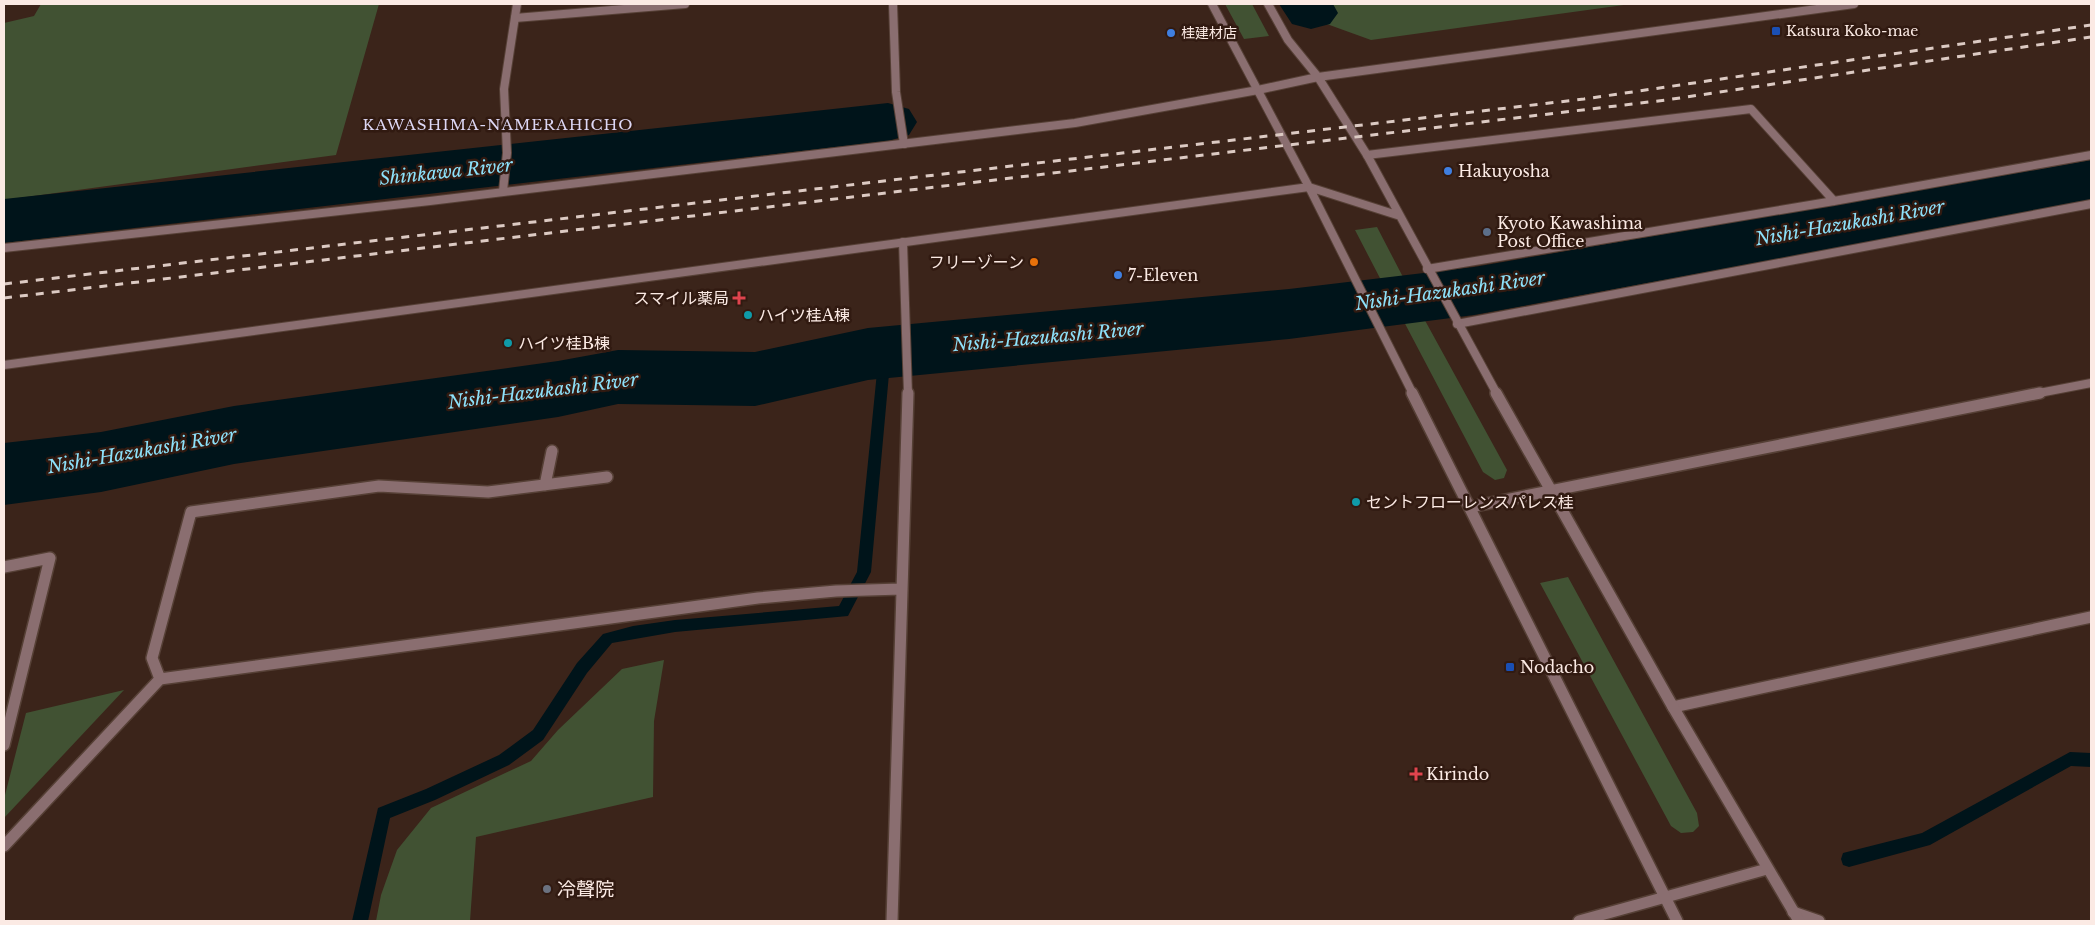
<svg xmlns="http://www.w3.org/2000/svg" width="2095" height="925" viewBox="0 0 2095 925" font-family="'Libre Baskerville','Noto Sans JP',serif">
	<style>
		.green { fill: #415233 }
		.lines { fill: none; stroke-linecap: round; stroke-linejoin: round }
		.stream { fill: #00141a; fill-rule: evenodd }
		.river { fill: #00141a; fill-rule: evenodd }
		.service-far1-casing { stroke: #564036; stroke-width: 10 }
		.service-casing { stroke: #564036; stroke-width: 14 }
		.minor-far1-casing { stroke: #564036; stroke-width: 10 }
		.minor-casing { stroke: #564036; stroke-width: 14 }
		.tertiary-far1-casing { stroke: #564036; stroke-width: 10 }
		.tertiary-casing { stroke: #564036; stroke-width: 14 }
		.service-far1 { stroke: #8a6e70; stroke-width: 8 }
		.service { stroke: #8a6e70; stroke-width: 11 }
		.minor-far1 { stroke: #8a6e70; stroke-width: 8 }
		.minor { stroke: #8a6e70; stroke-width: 11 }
		.tertiary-far1 { stroke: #8a6e70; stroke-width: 8 }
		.tertiary { stroke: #8a6e70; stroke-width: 11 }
		.rail { stroke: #dccac3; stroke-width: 3; stroke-dasharray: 8 8; stroke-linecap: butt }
		.transit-dot { fill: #1a4fb4; stroke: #311a11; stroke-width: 2 }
		.shop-dot { fill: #3f7fe0; stroke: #311a11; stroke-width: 2 }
		.service-dot { fill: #5c6f8a; stroke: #311a11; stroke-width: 2 }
		.food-dot { fill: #e8710a; stroke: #311a11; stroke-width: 2 }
		.health-dot { fill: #e0444e; stroke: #311a11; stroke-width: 2 }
		.culture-dot { fill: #0f9aa8; stroke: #311a11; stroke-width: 2 }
		.worship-dot { fill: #6b7280; stroke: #311a11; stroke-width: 2 }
		.labels { text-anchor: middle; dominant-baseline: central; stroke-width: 5; stroke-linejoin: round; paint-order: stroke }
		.far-poi-label { font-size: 14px; fill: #fbeae4; stroke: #311a11; text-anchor: start }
		.far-neighbourhood-label { font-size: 15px; letter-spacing: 1px; fill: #ddd7f4; stroke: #311a11 }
		.poi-label { font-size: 16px; fill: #fbeae4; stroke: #311a11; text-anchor: start }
		.water-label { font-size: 18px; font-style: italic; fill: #8de1fa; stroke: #311a11 }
		.near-poi-label { font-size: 19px; fill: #fbeae4; stroke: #311a11; text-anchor: start }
	</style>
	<rect width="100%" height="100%" fill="#3b241a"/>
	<path class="green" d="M41,4h338l-43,151 -332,45v-177l30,-7z
		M1225,4h27l17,32 -25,3z
		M1313,4h318l-260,36 -47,-17z
		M1377,227l27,52 -22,3 -27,-52z
		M1422,315l85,155 -3,8 -9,2 -12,-8 -81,-154z
		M1568,577l129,236 2,13 -6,6 -12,1 -10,-7 -131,-243z
		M664,660l-10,61 -1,76 -177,40 -6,84h-94l5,-26 16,-45 34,-42 100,-47 27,-31 64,-61z
		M124,690l-120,128v1v-20l22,-86z"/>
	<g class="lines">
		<path class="stream" d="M885,348l6,4 -20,220 -23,44 -173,16 -63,11 -25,30 -44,67 -34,25 -74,35 -45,18 -22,103h-16l26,-113 48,-19 73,-34 34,-25 44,-67 26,-29 30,-8 42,-6 164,-14 18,-34 22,-220z
			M2070,752l21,1v14l-20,-1 -141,79 -81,22 -6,-2 -2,-6 2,-6 79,-20z"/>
		<path class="river" d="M1279,4h54l5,9 -8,11 -19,5 -19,-5z
			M888,103l21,6 8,13 -8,13 -21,6 -884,102v-44z
			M2091,160v41l-617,114 -185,24 -421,41 -113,26 -137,-2 -60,13 -324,47 -133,28 -97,13v-62l97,-11 133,-26 324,-45 60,-11 137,2 113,-24 421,-39 185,-22z"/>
		<g class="service-far1-casing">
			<path id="service-far1" d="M515,18l170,-14"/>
		</g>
		<g class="service-casing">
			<path id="service" d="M4,567l46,-9 -46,187"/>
		</g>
		<g class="minor-far1-casing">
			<path id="minor-far1" d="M893,4l3,88 8,52
				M1367,155l384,-46 83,92
				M503,191l4,-38 -3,-64 13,-85
				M903,242l5,152
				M1427,269l407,-68 257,-46
				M1457,324l634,-120
				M2034,394l57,-11"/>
		</g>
		<g class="minor-casing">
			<path id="minor" d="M545,485l7,-34
				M1470,507l570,-114
				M160,679l-8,-21 39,-146 188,-26 109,6 119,-15
				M1673,707l418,-90
				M4,846l156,-167 598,-81 78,-7 65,-2
				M1793,912l26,9
				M892,921l16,-528
				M1579,921l188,-52"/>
		</g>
		<g class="tertiary-far1-casing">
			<path id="tertiary-far1" d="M1212,4l97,183 104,207
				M1268,4l20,36 30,37 49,78 130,239
				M4,248l426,-47 645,-78 183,-33 60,-13 536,-73
				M4,365l1305,-178 88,28"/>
		</g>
		<g class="tertiary-casing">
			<path id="tertiary" d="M1412,393l265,528
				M1496,393l177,314 126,214"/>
		</g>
		<use href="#service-far1" class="service-far1"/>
		<use href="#service" class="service"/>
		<use href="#minor-far1" class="minor-far1"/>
		<use href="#minor" class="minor"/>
		<use href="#tertiary-far1" class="tertiary-far1"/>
		<use href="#tertiary" class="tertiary"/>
		<path class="rail" d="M4,284l1580,-185 507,-74
			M4,298l1662,-198 425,-63"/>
	</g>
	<g class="transit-dot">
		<rect x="1771" y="26" width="10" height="10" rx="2.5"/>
		<rect x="1505" y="662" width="10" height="10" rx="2.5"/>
	</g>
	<g class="shop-dot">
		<circle cx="1171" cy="33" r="5"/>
		<circle cx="1448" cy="171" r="5"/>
		<circle cx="1118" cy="275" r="5"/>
	</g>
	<circle class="service-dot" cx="1487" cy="232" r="5"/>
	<circle class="food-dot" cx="1034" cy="262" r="5"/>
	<g class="health-dot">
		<path d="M736.5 290.5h5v5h5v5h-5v5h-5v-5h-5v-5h5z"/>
		<path d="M1413.5 766.5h5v5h5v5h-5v5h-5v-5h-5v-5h5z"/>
	</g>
	<g class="culture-dot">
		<circle cx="748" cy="315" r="5"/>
		<circle cx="508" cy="343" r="5"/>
		<circle cx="1356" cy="502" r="5"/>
	</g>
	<circle class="worship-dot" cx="547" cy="889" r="5"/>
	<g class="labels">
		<g class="far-poi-label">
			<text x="1786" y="31">Katsura Koko-mae</text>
			<text x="1181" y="33">桂建材店</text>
		</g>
		<g class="far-neighbourhood-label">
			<text x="498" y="124">KAWASHIMA-NAMERAHICHO</text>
		</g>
		<g class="poi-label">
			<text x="1458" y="171">Hakuyosha</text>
			<text x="1497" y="223">Kyoto Kawashima<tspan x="1497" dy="18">Post Office</tspan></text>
			<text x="1024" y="262" text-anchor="end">フリーゾーン</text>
			<text x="1128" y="275">7-Eleven</text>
			<text x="729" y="298" text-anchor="end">スマイル薬局</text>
			<text x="758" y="315">ハイツ桂A棟</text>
			<text x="518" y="343">ハイツ桂B棟</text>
			<text x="1366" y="502">セントフローレンスパレス桂</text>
			<text x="1520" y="667">Nodacho</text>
			<text x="1426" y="774">Kirindo</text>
		</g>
		<g class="water-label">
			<text transform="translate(446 172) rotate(-6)">Shinkawa River</text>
			<text transform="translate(1850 223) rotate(-10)">Nishi-Hazukashi River</text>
			<text transform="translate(1450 291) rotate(-8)">Nishi-Hazukashi River</text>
			<text transform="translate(1048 337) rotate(-5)">Nishi-Hazukashi River</text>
			<text transform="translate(543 391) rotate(-7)">Nishi-Hazukashi River</text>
			<text transform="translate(142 451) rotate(-10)">Nishi-Hazukashi River</text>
		</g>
		<g class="near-poi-label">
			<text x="557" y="889">冷聲院</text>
		</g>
	</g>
	<rect width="2095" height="925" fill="none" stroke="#fbeae4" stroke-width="10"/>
</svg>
